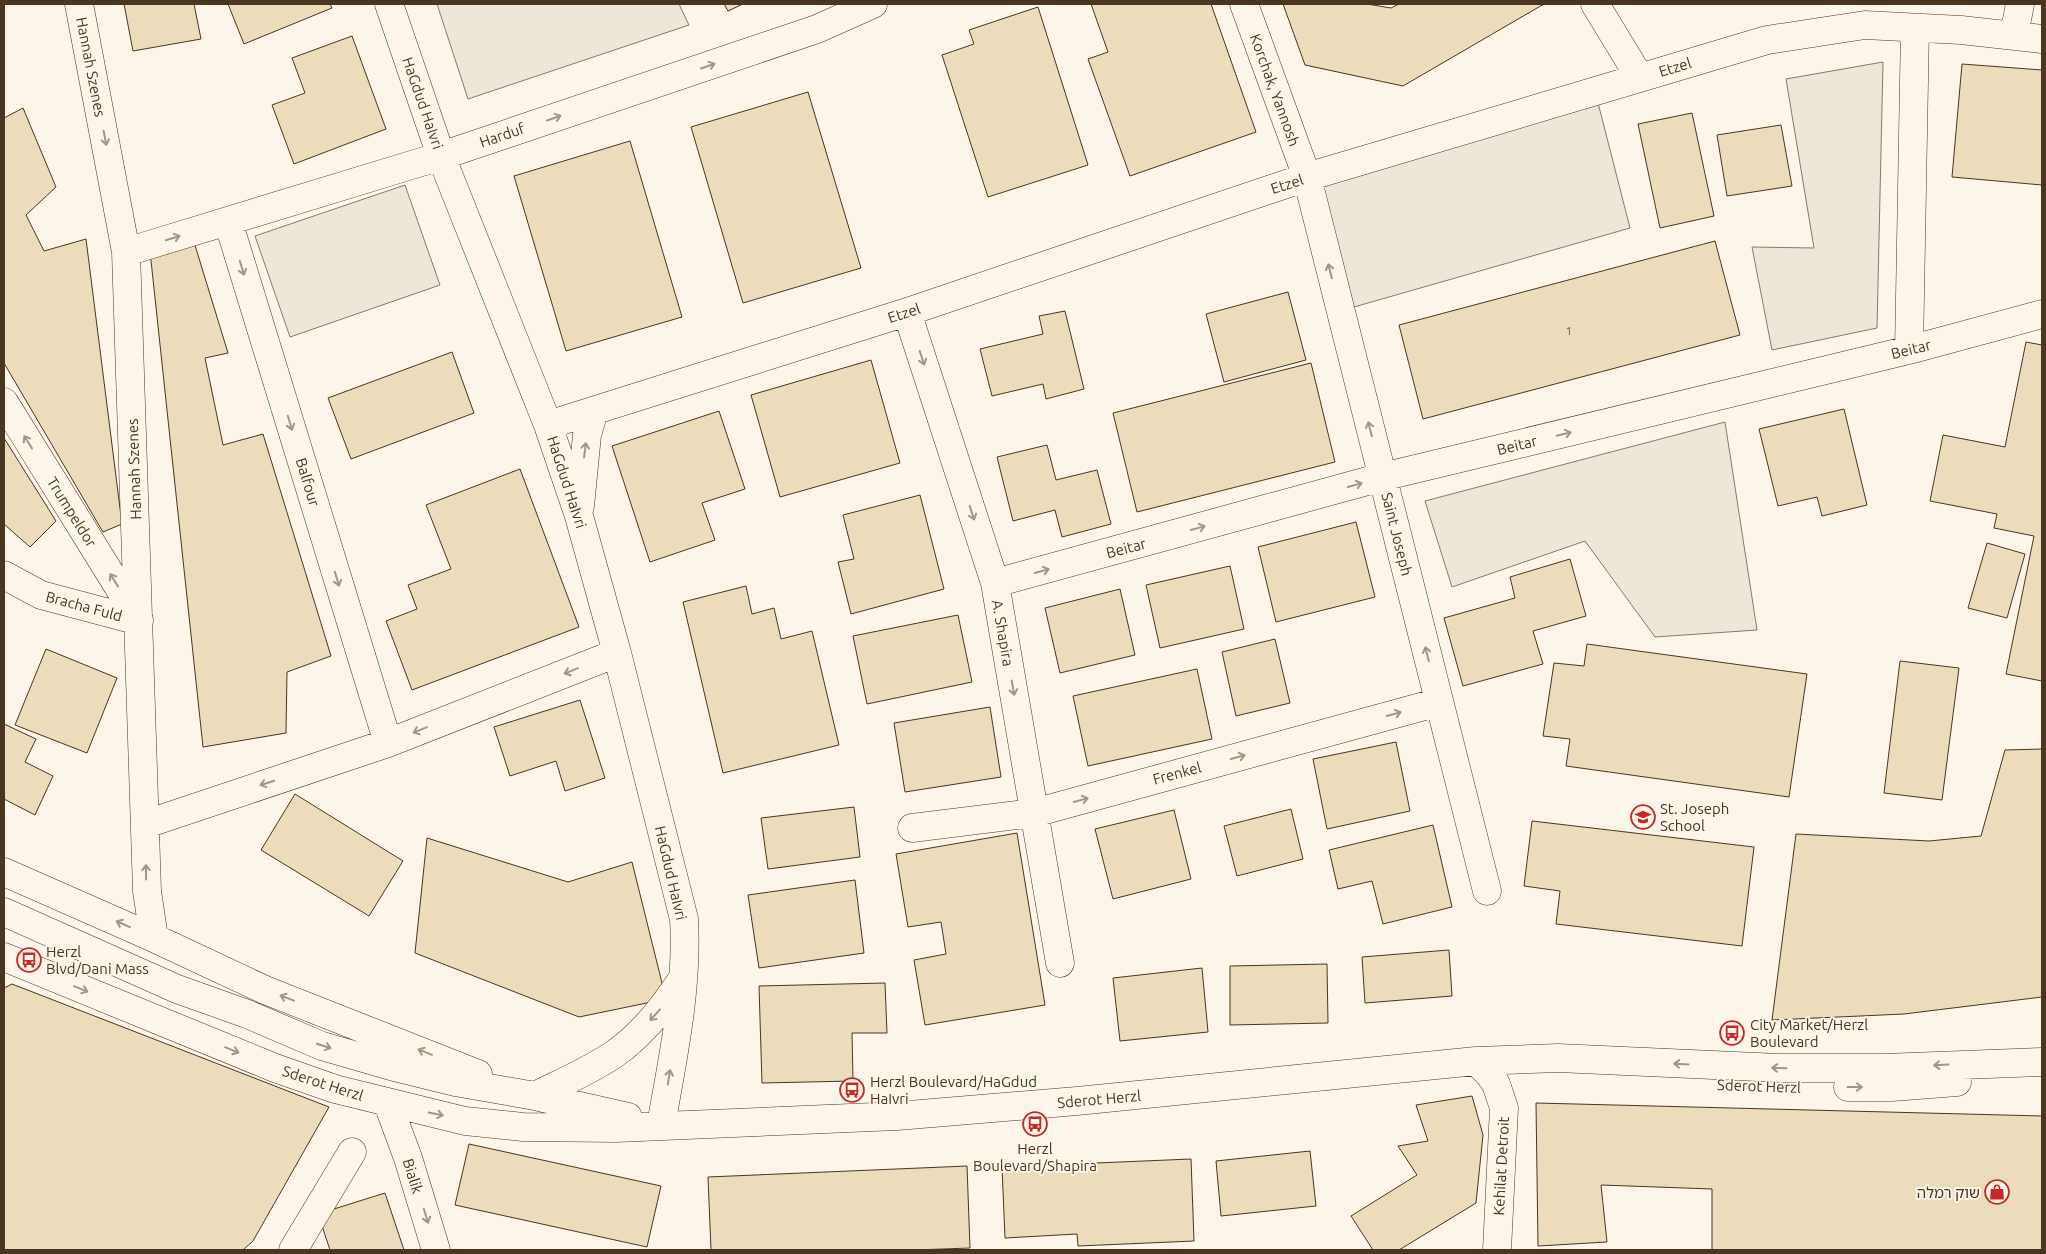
<svg xmlns="http://www.w3.org/2000/svg" width="2046" height="1254" viewBox="0 0 2046 1254" font-family="Ubuntu,'Noto Sans Hebrew',sans-serif">
	<style>
		.green { fill: #ede6d9; stroke: #887966 }
		.parking { fill: #ede7d9; stroke: #887966 }
		.building { fill: #ecdcbc; stroke: #4a3520 }
		.lines { fill: none; stroke-linecap: round; stroke-linejoin: round }
		.minor-casing { stroke: #4a3520; stroke-width: 29 }
		.minor { stroke: #fbf6e9; stroke-width: 28 }
		.oneway { stroke: #a29684 }
		.labels { text-anchor: middle; dominant-baseline: central; stroke-width: 4; stroke-linejoin: round; paint-order: stroke }
		.number-label { font-size: 12px; fill: #725f47 }
		.street-label { font-size: 15px; fill: #4a3520; stroke: #fbf6e9 }
		.poi-label { font-size: 15px; fill: #4a3520; stroke: #fbf6e9; text-anchor: start }
	</style>
	<rect width="100%" height="100%" fill="#fbf6e9"/>
	<path class="green" d="M437,4h242l10,21 -221,74z
		M1883,62l-6,266 -105,22 -20,-103 62,1 -28,-169z"/>
	<path class="parking" d="M1595,91l35,137 -290,83 -33,-134z
		M405,185l35,100 -150,52 -35,-101z
		M1725,422l32,208 -102,7 -70,-96 -133,46 -27,-86z"/>
	<path class="building" d="M124,4h70l7,35 -68,12z
		M228,4h102l2,4 -88,36z
		M724,4h19l-15,7z
		M1091,4h120l45,128 -126,44 -42,-117 20,-7z
		M1283,4h84l24,4 8,-4h145l-141,82 -98,-21z
		M1038,7l50,158 -100,32 -46,-142 32,-11 -5,-14z
		M352,36l34,93 -92,35 -22,-59 33,-12 -13,-35z
		M1962,64l80,6v115l-90,-8z
		M808,92l53,176 -118,35 -52,-176z
		M23,108l33,79 -30,28 18,36 42,-12 36,285 -19,8 -99,-169v-245z
		M1692,113l22,103 -54,12 -22,-104z
		M1781,125l11,61 -65,10 -10,-61z
		M630,141l52,176 -116,34 -52,-175z
		M1715,241l25,94 -317,84 -24,-94z
		M194,242l34,111 -23,5 18,87 40,-11 68,222 -44,16 -1,61 -83,14 -53,-496z
		M1288,292l18,68 -82,22 -18,-68z
		M1065,311l19,78 -38,10 -3,-15 -51,12 -12,-47 63,-15 -4,-18z
		M2026,342l16,3v336l-36,-7 28,-138 -40,-8 3,-14 -67,-13 13,-66 62,12z
		M452,352l22,61 -123,46 -23,-61z
		M871,360l29,103 -120,34 -29,-102z
		M1311,363l24,99 -198,50 -24,-99z
		M1844,409l23,96 -45,11 -5,-19 -39,9 -19,-77z
		M719,411l26,78 -43,14 13,37 -65,22 -38,-116z
		M4,438l52,83 -26,26 -26,-23z
		M1047,445l9,35 41,-10 14,54 -49,13 -7,-27 -42,11 -16,-64z
		M520,469l59,158 -167,63 -26,-69 31,-12 -9,-24 43,-16 -25,-64z
		M920,495l24,94 -93,25 -13,-52 16,-3 -11,-44z
		M1356,522l19,75 -99,25 -18,-75z
		M1987,543l38,11 -18,64 -39,-10z
		M1570,559l16,57 -53,15 10,33 -80,22 -19,-68 71,-20 -5,-21z
		M1230,566l14,63 -84,19 -14,-63z
		M746,586l6,28 22,-6 7,31 31,-8 27,114 -116,28 -40,-171z
		M1120,589l15,66 -75,18 -15,-65z
		M958,615l14,67 -105,22 -14,-68z
		M1275,639l15,64 -54,13 -14,-64z
		M1587,644l220,30 -18,123 -223,-31 4,-27 -27,-3 11,-73 30,3z
		M46,649l71,29 -30,75 -72,-28z
		M1900,661l59,7 -17,132 -58,-7z
		M1197,669l15,70 -124,27 -15,-70z
		M580,700l25,78 -40,13 -9,-30 -46,15 -16,-49z
		M990,707l11,70 -96,15 -11,-69z
		M4,724l32,15 -11,23 28,14 -18,39 -31,-16z
		M1396,742l14,69 -83,18 -14,-70z
		M2042,749v248l-138,17 -132,6 24,-186 133,7 52,-5 24,-86z
		M295,794l108,67 -34,55 -108,-66z
		M854,807l6,50 -92,12 -7,-51z
		M1291,809l12,50 -66,17 -13,-50z
		M1174,810l17,69 -78,20 -18,-70z
		M1532,821l222,26 -12,99 -186,-22 4,-33 -36,-5z
		M1433,825l19,82 -69,17 -11,-43 -34,8 -9,-39z
		M1017,833l28,172 -120,20 -11,-65 32,-6 -5,-32 -33,5 -12,-73z
		M427,838l141,44 64,-20 34,137 -87,18 -164,-64z
		M855,880l9,73 -105,15 -11,-73z
		M1449,950l3,46 -87,7 -3,-46z
		M1327,964l1,59 -98,2v-59z
		M1202,968l6,64 -88,9 -7,-63z
		M885,983l2,50h-35l1,48 -91,2 -3,-97z
		M12,984l317,123 -76,134 -10,9h-239v-262z
		M1472,1096l11,39 -7,68 -77,47h-26l-22,-34 66,-41 -19,-29 30,-5 -12,-36z
		M1536,1103l506,13v134h-330v-61l-111,-4 6,57 -69,4z
		M469,1144l192,42 -14,61 -192,-42z
		M1310,1151l6,55 -95,10 -5,-55z
		M1191,1159l3,82 -116,5 -1,-12 -72,4 -3,-71z
		M967,1166l3,82 -55,2h-204l-3,-73z
		M385,1193l19,57h-74l-12,-36z"/>
	<g class="lines">
		<g class="minor-casing">
			<path id="minor" d="M79,4l47,248 21,639 7,47
				M389,4l52,152 107,269 31,91 38,137 67,266c4,69 -11,138 -23,206
				M1244,4l63,173 180,714
				M1595,4l45,74
				M2014,35l6,-31
				M228,221l160,522
				M126,252l315,-96 376,-127 56,-25
				M907,312l88,271 65,380
				M1909,350l6,-322
				M4,402l135,218
				M548,425l359,-113 400,-135 460,-137 98,-15 96,5 81,9
				M580,506l7,-71 7,-24
				M4,575l37,20 98,26
				M995,583l387,-106 527,-127 133,-36
				M146,824l242,-81 229,-90
				M912,828l122,-15 405,-111
				M4,872l150,66 111,52 213,84
				M4,912l173,77 70,25 75,32 76,22 57,14 80,14 93,21
				M4,957l271,111 60,21 130,32 58,6 93,1 281,-12 180,-15 399,-40 82,-3 222,10h104l158,-6
				M1476,1061l13,13 7,10 8,24 -7,142
				M1848,1087h44l65,-5
				M535,1096c26,-13 54,-25 78,-41 28,-19 51,-48 69,-76
				M388,1104l20,54 28,92
				M293,1250l59,-98"/>
		</g>
		<use href="#minor" class="minor"/>
	</g>
	<defs><path id="oneway-shaft" d="M-6 0H5M1.5-3L5.5 0L1.5 3" fill="none" stroke-width="1.6" stroke-linecap="round" stroke-linejoin="round" transform="scale(1.25)"/></defs>
	<g class="oneway">
		<use href="#oneway-shaft" transform="translate(708 66) rotate(-19)"/>
		<use href="#oneway-shaft" transform="translate(554 118) rotate(-19)"/>
		<use href="#oneway-shaft" transform="translate(105 138) rotate(79)"/>
		<use href="#oneway-shaft" transform="translate(173 238) rotate(-17)"/>
		<use href="#oneway-shaft" transform="translate(242 268) rotate(73)"/>
		<use href="#oneway-shaft" transform="translate(1330 271) rotate(-104)"/>
		<use href="#oneway-shaft" transform="translate(922 358) rotate(72)"/>
		<use href="#oneway-shaft" transform="translate(290 423) rotate(73)"/>
		<use href="#oneway-shaft" transform="translate(1370 429) rotate(-104)"/>
		<use href="#oneway-shaft" transform="translate(1564 434) rotate(-14)"/>
		<use href="#oneway-shaft" transform="translate(28 442) rotate(-122)"/>
		<use href="#oneway-shaft" transform="translate(585 450) rotate(-83)"/>
		<use href="#oneway-shaft" transform="translate(1355 485) rotate(-15)"/>
		<use href="#oneway-shaft" transform="translate(972 513) rotate(72)"/>
		<use href="#oneway-shaft" transform="translate(1198 528) rotate(-15)"/>
		<use href="#oneway-shaft" transform="translate(1042 571) rotate(-15)"/>
		<use href="#oneway-shaft" transform="translate(337 579) rotate(73)"/>
		<use href="#oneway-shaft" transform="translate(114 580) rotate(-122)"/>
		<use href="#oneway-shaft" transform="translate(1427 654) rotate(-104)"/>
		<use href="#oneway-shaft" transform="translate(571 671) rotate(158)"/>
		<use href="#oneway-shaft" transform="translate(1013 688) rotate(80)"/>
		<use href="#oneway-shaft" transform="translate(1394 714) rotate(-15)"/>
		<use href="#oneway-shaft" transform="translate(420 730) rotate(158)"/>
		<use href="#oneway-shaft" transform="translate(1238 757) rotate(-15)"/>
		<use href="#oneway-shaft" transform="translate(267 783) rotate(162)"/>
		<use href="#oneway-shaft" transform="translate(1081 800) rotate(-15)"/>
		<use href="#oneway-shaft" transform="translate(146 872) rotate(-91)"/>
		<use href="#oneway-shaft" transform="translate(123 924) rotate(-156)"/>
		<use href="#oneway-shaft" transform="translate(81 989) rotate(22)"/>
		<use href="#oneway-shaft" transform="translate(287 998) rotate(-159)"/>
		<use href="#oneway-shaft" transform="translate(655 1015) rotate(132)"/>
		<use href="#oneway-shaft" transform="translate(324 1046) rotate(18)"/>
		<use href="#oneway-shaft" transform="translate(232 1050) rotate(22)"/>
		<use href="#oneway-shaft" transform="translate(425 1052) rotate(-158)"/>
		<use href="#oneway-shaft" transform="translate(1681 1064) rotate(-177)"/>
		<use href="#oneway-shaft" transform="translate(1941 1065) rotate(177)"/>
		<use href="#oneway-shaft" transform="translate(1779 1068) rotate(-178)"/>
		<use href="#oneway-shaft" transform="translate(669 1077) rotate(-81)"/>
		<use href="#oneway-shaft" transform="translate(1855 1087)"/>
		<use href="#oneway-shaft" transform="translate(436 1114) rotate(12)"/>
		<use href="#oneway-shaft" transform="translate(426 1216) rotate(73)"/>
	</g>
	<defs>
		<g id="school-ring" transform="scale(1.25)"><circle r="9.5" fill="#fbf6e9" stroke="#c62828" stroke-width="1.5"/><path d="M0-5L7-2L0 1L-7-2ZM-4 1L0 2.5L4 1V4Q0 6-4 4Z" fill="#c62828"/></g>
		<g id="bus-ring" transform="scale(1.25)"><circle r="9.5" fill="#fbf6e9" stroke="#c62828" stroke-width="1.5"/><path d="M-5-6H5V4H4V6H2V4H-2V6H-4V4H-5ZM-3.5-4V0h7V-4ZM-3.5 1.2v1.5H-2V1.2ZM2 1.2v1.5H3.5V1.2Z" fill="#c62828"/></g>
		<g id="shop-ring" transform="scale(1.25)"><circle r="9.5" fill="#fbf6e9" stroke="#c62828" stroke-width="1.5"/><path d="M-5-2.5h2.3a2.7 3.5 0 0 1 5.4 0H5L5.5 6h-11ZM-1.5-2.5h3a1.5 2.3 0 0 0-3 0Z" fill="#c62828"/></g>
	</defs>
	<g fill-rule="evenodd">
		<use href="#school-ring" x="1643" y="817"/>
		<use href="#bus-ring" x="29" y="960"/>
		<use href="#bus-ring" x="1732" y="1033"/>
		<use href="#bus-ring" x="852" y="1090"/>
		<use href="#bus-ring" x="1035" y="1124"/>
		<use href="#shop-ring" x="1997" y="1192"/>
	</g>
	<g class="labels">
		<g class="number-label">
			<text x="1569" y="330">1</text>
		</g>
		<g class="street-label">
			<text transform="translate(91 67) rotate(79)">Hannah Szenes</text>
			<text transform="translate(1675 67) rotate(-17)">Etzel</text>
			<text transform="translate(1275 90) rotate(70)">Korchak, Yannosh</text>
			<text transform="translate(423 103) rotate(71)">HaGdud HaIvri</text>
			<text transform="translate(502 135) rotate(-19)">Harduf</text>
			<text transform="translate(1287 184) rotate(-18)">Etzel</text>
			<text transform="translate(904 313) rotate(-18)">Etzel</text>
			<text transform="translate(1911 349) rotate(-14)">Beitar</text>
			<text transform="translate(1517 445) rotate(-14)">Beitar</text>
			<text transform="translate(134 469) rotate(-92)">Hannah Szenes</text>
			<text transform="translate(308 482) rotate(73)">Balfour</text>
			<text transform="translate(567 482) rotate(72)">HaGdud HaIvri</text>
			<text transform="translate(72 512) rotate(58)">Trumpeldor</text>
			<text transform="translate(1397 534) rotate(76)">Saint Joseph</text>
			<text transform="translate(1126 548) rotate(-15)">Beitar</text>
			<text transform="translate(84 606) rotate(15)">Bracha Fuld</text>
			<text transform="translate(1003 633) rotate(80)">A. Shapira</text>
			<text transform="translate(1177 773) rotate(-15)">Frenkel</text>
			<text transform="translate(671 873) rotate(77)">HaGdud HaIvri</text>
			<text transform="translate(323 1083) rotate(18)">Sderot Herzl</text>
			<text transform="translate(1759 1086) rotate(2)">Sderot Herzl</text>
			<text transform="translate(1099 1099) rotate(-5)">Sderot Herzl</text>
			<text transform="translate(1501 1166) rotate(-87)">Kehilat Detroit</text>
			<text transform="translate(413 1176) rotate(73)">Bialik</text>
		</g>
		<g class="poi-label">
			<text x="1660" y="808">St. Joseph<tspan x="1660" dy="17">School</tspan></text>
			<text x="46" y="951">Herzl<tspan x="46" dy="17">Blvd/Dani Mass</tspan></text>
			<text x="1750" y="1024">City Market/Herzl<tspan x="1750" dy="17">Boulevard</tspan></text>
			<text x="870" y="1081">Herzl Boulevard/HaGdud<tspan x="870" dy="17">HaIvri</tspan></text>
			<text x="1035" y="1148" text-anchor="middle">Herzl<tspan x="1035" dy="17">Boulevard/Shapira</tspan></text>
			<text x="1980" y="1192" text-anchor="end">שוק רמלה</text>
		</g>
	</g>
	<rect width="2046" height="1254" fill="none" stroke="#4a3520" stroke-width="10"/>
</svg>
